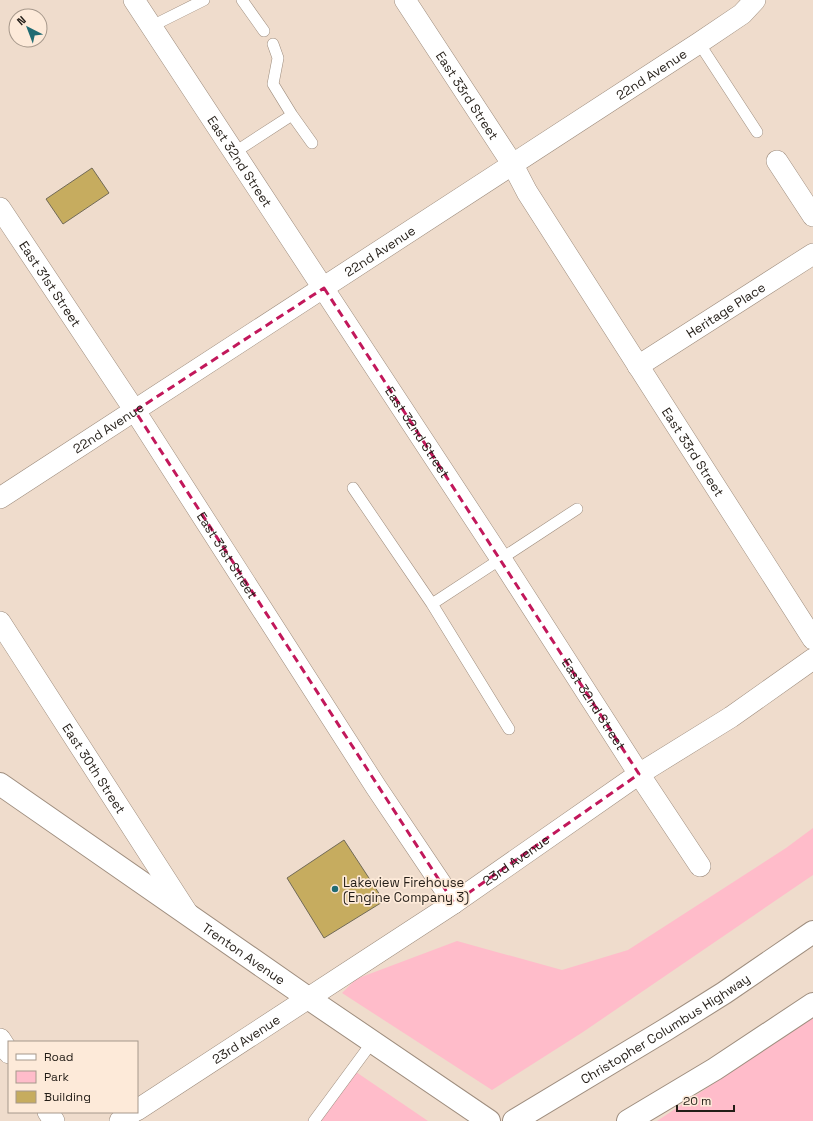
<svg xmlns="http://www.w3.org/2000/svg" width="813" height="1121" viewBox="0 0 813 1121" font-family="'Space Grotesk',sans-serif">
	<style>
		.green { fill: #ffbcca }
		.building { fill: #c6ac5f; stroke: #716a57 }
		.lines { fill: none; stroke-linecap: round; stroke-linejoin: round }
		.lane-casing { stroke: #9e8d7e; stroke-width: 12 }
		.street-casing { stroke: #9e8d7e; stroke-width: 22 }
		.secondary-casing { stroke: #9e8d7e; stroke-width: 24 }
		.highway-casing { stroke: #9e8d7e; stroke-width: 24 }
		.lane { stroke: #fff; stroke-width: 11 }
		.street { stroke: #fff; stroke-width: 21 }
		.secondary { stroke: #fff; stroke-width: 22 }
		.highway { stroke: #fff; stroke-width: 22 }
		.marked { fill: none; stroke: #c2185b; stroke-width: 3; stroke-dasharray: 8 5; stroke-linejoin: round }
		.poi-dot { fill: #206b73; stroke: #fdead9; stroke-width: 1.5 }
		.labels { text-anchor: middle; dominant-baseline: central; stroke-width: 3.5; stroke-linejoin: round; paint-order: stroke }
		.street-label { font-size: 13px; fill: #231d17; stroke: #fdead9 }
		.poi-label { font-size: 13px; fill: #231d17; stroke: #fdead9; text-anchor: start }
	</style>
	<rect width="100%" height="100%" fill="#efdccc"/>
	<path class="green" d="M813,828v47l-230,157 -91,58 -150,-97 14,-14 101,-38 105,29 66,-20 158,-102z
		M813,1018v103h-156z
		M356,1072l72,49h-121z"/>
	<path class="building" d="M92,168l17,25 -46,31 -17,-25z
		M344,840l40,61 -60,37 -37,-60z"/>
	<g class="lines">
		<g class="lane-casing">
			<path id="lane" d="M242,0l22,31
				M152,26l52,-26
				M699,43l58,89
				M273,44l5,14 -5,26 19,31 20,28
				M235,152l57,-37
				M353,488l79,116 145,-95
				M432,604l77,125
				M314,1121l59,-80"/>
		</g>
		<g class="street-casing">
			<g id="street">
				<path id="s1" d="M134,0l367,559 138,215 61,92"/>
				<path id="s2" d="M405,0l108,165 14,27 286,447"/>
				<path d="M777,161l36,55"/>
				<path id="s3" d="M0,208l135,203 241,376 78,116"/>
				<path id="s4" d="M638,366l175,-112"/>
				<path id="s5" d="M0,498l699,-455 43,-29 13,-14"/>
				<path id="s6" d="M0,622l188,292"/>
				<path d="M0,1039l9,14"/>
				<path id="s7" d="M137,1110l317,-207 185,-129 92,-57 82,-58"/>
				<path d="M48,1112l6,9"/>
				<path d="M120,1121l13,-9"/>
			</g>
		</g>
		<g class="secondary-casing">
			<g id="secondary">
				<path id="s8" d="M0,784l308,214 181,123"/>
			</g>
		</g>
		<g class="highway-casing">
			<g id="highway">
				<path id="s9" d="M514,1121l151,-91 59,-37 89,-61"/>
				<path d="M628,1121l87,-52 98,-65"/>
			</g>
		</g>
		<use href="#lane" class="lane"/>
		<use href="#street" class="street"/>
		<use href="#secondary" class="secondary"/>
		<use href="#highway" class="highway"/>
	</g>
	<path class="marked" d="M324,288l315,486 -185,129 -319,-492z"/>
	<circle class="poi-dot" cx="335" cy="889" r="4"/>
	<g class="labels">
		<g class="street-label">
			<text stroke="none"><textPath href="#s5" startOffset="777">22nd Avenue</textPath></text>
			<text stroke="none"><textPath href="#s2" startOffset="114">East 33rd Street</textPath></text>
			<text stroke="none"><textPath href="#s1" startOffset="193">East 32nd Street</textPath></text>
			<text stroke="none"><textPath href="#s5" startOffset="453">22nd Avenue</textPath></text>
			<text stroke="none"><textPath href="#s3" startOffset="91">East 31st Street</textPath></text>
			<text stroke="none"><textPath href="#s4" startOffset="104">Heritage Place</textPath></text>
			<text stroke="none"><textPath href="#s5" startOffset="129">22nd Avenue</textPath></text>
			<text stroke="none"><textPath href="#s1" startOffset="517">East 32nd Street</textPath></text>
			<text stroke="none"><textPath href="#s2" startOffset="536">East 33rd Street</textPath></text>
			<text stroke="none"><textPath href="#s3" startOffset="415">East 31st Street</textPath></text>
			<text stroke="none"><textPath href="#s1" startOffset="841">East 32nd Street</textPath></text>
			<text stroke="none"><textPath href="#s6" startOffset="174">East 30th Street</textPath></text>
			<text stroke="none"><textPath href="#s7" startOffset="454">23rd Avenue</textPath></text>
			<text stroke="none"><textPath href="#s8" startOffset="297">Trenton Avenue</textPath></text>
			<text stroke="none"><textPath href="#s9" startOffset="177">Christopher Columbus Highway</textPath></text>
			<text stroke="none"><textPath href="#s7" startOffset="130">23rd Avenue</textPath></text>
		</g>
		<g class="poi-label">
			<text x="343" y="882">Lakeview Firehouse<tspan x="343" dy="15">(Engine Company 3)</tspan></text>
		</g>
	</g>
	<rect x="8" y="1041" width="130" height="72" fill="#fdead9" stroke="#a6988b"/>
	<rect x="16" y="1054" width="20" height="6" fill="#ffffff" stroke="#a6988b"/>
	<text x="44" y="1061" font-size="12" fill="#231d17">Road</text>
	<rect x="16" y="1071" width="20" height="12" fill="#ffbcca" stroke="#a6988b"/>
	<text x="44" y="1081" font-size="12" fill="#231d17">Park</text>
	<rect x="16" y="1091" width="20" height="12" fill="#c6ac5f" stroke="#a6988b"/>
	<text x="44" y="1101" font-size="12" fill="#231d17">Building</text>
	<g transform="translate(28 28) rotate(318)"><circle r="19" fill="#fdead9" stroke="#a6988b"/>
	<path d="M0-3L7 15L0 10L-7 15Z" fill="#206b73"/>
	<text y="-6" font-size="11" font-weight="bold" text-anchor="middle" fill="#231d17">N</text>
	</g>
	<path d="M677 1105v6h57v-6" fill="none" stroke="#231d17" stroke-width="2"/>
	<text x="683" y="1105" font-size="12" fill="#231d17" stroke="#fdead9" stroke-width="3" paint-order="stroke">20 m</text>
</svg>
